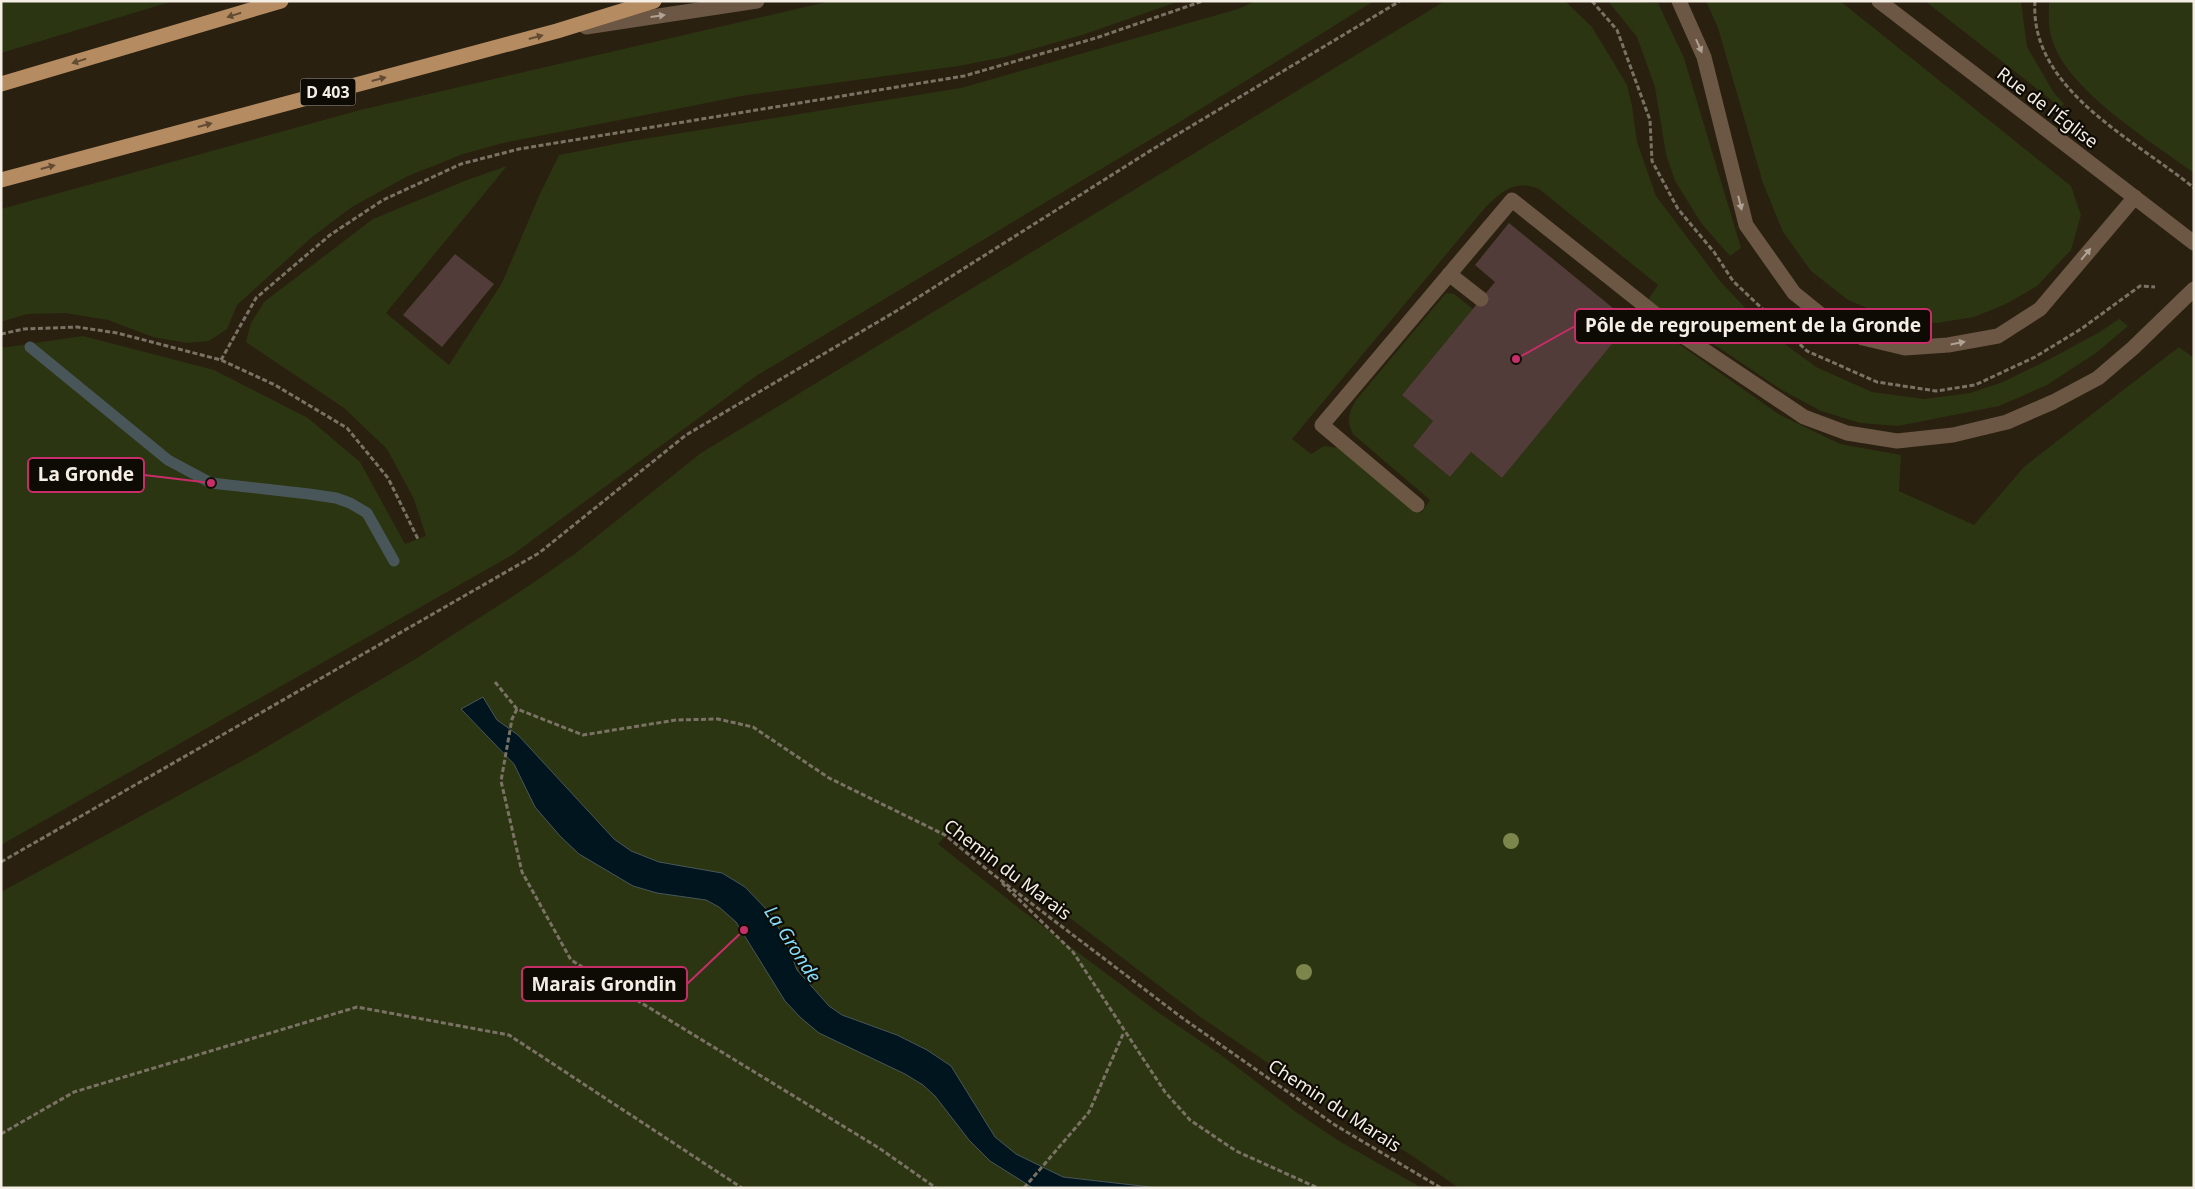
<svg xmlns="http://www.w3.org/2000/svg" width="2195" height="1189" viewBox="0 0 2195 1189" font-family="'Noto Sans',sans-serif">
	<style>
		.green { fill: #2c3511 }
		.water { fill: #00151d; stroke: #495659 }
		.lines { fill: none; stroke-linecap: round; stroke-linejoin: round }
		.stream { stroke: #495659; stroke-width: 11 }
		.building { fill: #523c3a }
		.path { stroke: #7a7264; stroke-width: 3; stroke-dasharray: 5 2.5; stroke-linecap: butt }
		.minor { stroke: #6b5743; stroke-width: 15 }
		.major { stroke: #b58b61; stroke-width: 15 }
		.tree { fill: #7b854c }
		.oneway { fill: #624b33 }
		.oneway2 { fill: #b0a294 }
		.labels { text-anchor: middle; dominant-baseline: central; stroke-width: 4.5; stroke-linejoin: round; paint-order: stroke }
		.shield { fill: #0e0b05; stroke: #afaaa1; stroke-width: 1 }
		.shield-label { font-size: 16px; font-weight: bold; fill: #f4eee4 }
		.street-label { font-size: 18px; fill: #f4eee4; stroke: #0e0b05 }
		.water-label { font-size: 19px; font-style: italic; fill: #83dcfb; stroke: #0e0b05 }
		.leader { fill: none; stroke: #c72d69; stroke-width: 2 }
		.callout-dot { fill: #c72d69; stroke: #0e0b05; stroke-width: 2 }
		.callout { fill: #0e0b05; stroke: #c72d69; stroke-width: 2 }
		.callout-label { font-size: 19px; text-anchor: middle; font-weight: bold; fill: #f4eee4 }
	</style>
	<rect width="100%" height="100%" fill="#292010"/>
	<path class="green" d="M1,1h172l-172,52z
		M831,1h349l-98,34 -77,22 -47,9 -211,29 -244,48 -40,11 -55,22 -56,31 -40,30 -75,68 -10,24 -18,12 -22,2 -34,-6 -45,-17 -43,-7 -38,1 -26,8v-113l359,-99z
		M1256,1h118l-201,125 -417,250 -244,179 -511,290v-497l82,-12 131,34 94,48 52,44 45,82 21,-8 -12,-37 -27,-50 -43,-41 -98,-66 5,-19 13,-21 109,-83 94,-39 40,-14 -121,147 63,52 53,-82 37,-87 20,-41 72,-14 330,-53 277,-79z
		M1445,1h120l27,26 35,58 5,21 5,36 19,54 64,85 47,50 49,36 56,25 52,7 46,-6 33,-11 45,-22 50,-27 21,-14 9,7 -32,27 -49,32 -48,21 -101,20 -38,-3 -39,-12 -39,-21 -134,-90 10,-15 -119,-96c-24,-10 -39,3 -55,20l-192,230 19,15 13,-8 17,2 80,65 9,-13 -77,-66c-7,-13 -4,-22 3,-34l90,-107 8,1 19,15 -71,86 31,26 -20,25 37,31 21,-25 31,26 134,-164 144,101 60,29 61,11 -2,36 75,34 51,-59 154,-119 15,11v830h-735l-48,-33 -96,-58 -28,-21 -88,-60 -224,-170 -21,-20 -16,18 86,68 135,101 62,42 75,57 43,29 83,47h-1421v-296l252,-137 164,-97 107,-69 52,-36 125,-100z
		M1608,1l50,2 26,55 57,190 -11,8 -28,-32 -27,-43 -9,-27 -11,-67 -18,-50z
		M1706,1h134l231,185 10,29 -10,35 -34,36 -31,18 -32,13 -37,6 -48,-6 -41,-17 -37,-29 -28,-39 -20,-49 -45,-155z
		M1925,1h96l6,46 27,46 10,11 -4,3z
		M2049,1h145v172c-43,-32 -130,-84 -143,-137 -3,-11 -2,-24 -2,-35z"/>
	<path class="water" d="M483,697l14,23 21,15 96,104 17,12 28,11 63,11 23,14 25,26 16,28 11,29 32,36 13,9 55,20 30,15 24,16 44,71 21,17 47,23 96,11h-126l-43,-27 -21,-21 -34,-44 -12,-11 -18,-11 -86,-41 -18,-15 -16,-17 -49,-79 -17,-15 -13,-7 -49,-7 -24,-7 -54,-32 -19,-18 -25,-29 -21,-43 -53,-55z"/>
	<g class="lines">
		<path class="stream" d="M30,347l138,113 43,23 98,11 27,4 14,5 17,10 27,48"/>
	</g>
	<path class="building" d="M1509,223l121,99 -128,156 -31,-26 -21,25 -37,-31 20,-25 -31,-26 93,-113 -20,-17z
		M455,254l39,30 -52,63 -39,-32z"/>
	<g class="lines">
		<path class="path" d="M1592,1l25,29 33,90 2,41 26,48 36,43 19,29 74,70 70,31 59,9 39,-6 60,-28 46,-28 59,-43 15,1
			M2035,1c-6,89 101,139 159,187
			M1,334l23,-5 53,-2 40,6 104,27 54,25 72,43 41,50 30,61
			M221,360l35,-62 74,-63 53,-35 78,-36 58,-15 445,-73 132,-38 107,-37
			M495,682l22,27 66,26 93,-15 42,-1 35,8 76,51 116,57 45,37 191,145 154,108 106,63
			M517,709l-5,10 -11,62 21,91 49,88 308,188 57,40
			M1,862l538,-309 147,-118 212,-125 255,-161 247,-148
			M1002,883l71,69 92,140 25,28 46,31 82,37
			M1,1134l73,-42 283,-85 152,28 233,153
			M1024,1188l65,-76 35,-80"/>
		<path class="minor" d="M1679,1l25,56 42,168 48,68 31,25 38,20 42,10 43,-3 50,-9 42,-27 95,-112
			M1879,1l315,242
			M586,27l171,-26
			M1449,274l32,25
			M1417,505l-95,-80 190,-225 171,136 121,81 43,16 50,8 56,-6 54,-13 46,-20 45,-24 35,-30 61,-59"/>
		<path class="major" d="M1,84l280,-83
			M1,180l556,-149 97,-30"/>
	</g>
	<g class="tree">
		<circle cx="1511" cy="841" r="8"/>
		<circle cx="1304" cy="972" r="8"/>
	</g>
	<defs><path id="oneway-solid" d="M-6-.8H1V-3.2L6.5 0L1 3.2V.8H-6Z" transform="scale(1.25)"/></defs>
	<g class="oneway">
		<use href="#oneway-solid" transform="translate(234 15) rotate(163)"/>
		<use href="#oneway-solid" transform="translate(536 37) rotate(-15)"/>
		<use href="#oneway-solid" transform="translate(79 61) rotate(163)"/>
		<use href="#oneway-solid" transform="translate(379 79) rotate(-15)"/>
		<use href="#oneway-solid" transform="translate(205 125) rotate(-15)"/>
		<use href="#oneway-solid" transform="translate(48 167) rotate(-15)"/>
	</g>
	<g class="oneway2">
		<use href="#oneway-solid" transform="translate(658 16) rotate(-8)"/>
		<use href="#oneway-solid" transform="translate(1699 46) rotate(66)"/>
		<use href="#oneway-solid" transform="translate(1740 203) rotate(76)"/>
		<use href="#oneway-solid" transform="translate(2086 254) rotate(-50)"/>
		<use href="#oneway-solid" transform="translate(1958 343) rotate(-11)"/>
	</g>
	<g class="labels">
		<rect class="shield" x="300.5" y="78.5" width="55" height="27" rx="4"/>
		<g class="shield-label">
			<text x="328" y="92">D 403</text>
		</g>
		<g class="street-label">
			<text transform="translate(2048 107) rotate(37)">Rue de l'Église</text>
			<text transform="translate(1008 869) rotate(37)">Chemin du Marais</text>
			<text transform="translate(1335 1105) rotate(33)">Chemin du Marais</text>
		</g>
		<g class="water-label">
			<text transform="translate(793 944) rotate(57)">La Gronde</text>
		</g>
	</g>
	<path class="leader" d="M1516 359L1575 326M211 483L144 475M744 930L687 984"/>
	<g class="callout-dot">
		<circle cx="1516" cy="359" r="5"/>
		<circle cx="211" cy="483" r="5"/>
		<circle cx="744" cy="930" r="5"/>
	</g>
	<g class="callout">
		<rect x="1575" y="309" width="356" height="34" rx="5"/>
		<rect x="28" y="458" width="116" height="34" rx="5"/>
		<rect x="522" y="967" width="165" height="34" rx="5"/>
	</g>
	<g class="callout-label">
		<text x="1753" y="332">Pôle de regroupement de la Gronde</text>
		<text x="86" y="481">La Gronde</text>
		<text x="604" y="991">Marais Grondin</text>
	</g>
	<rect width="2195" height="1189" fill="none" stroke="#f4eee4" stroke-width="5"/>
</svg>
